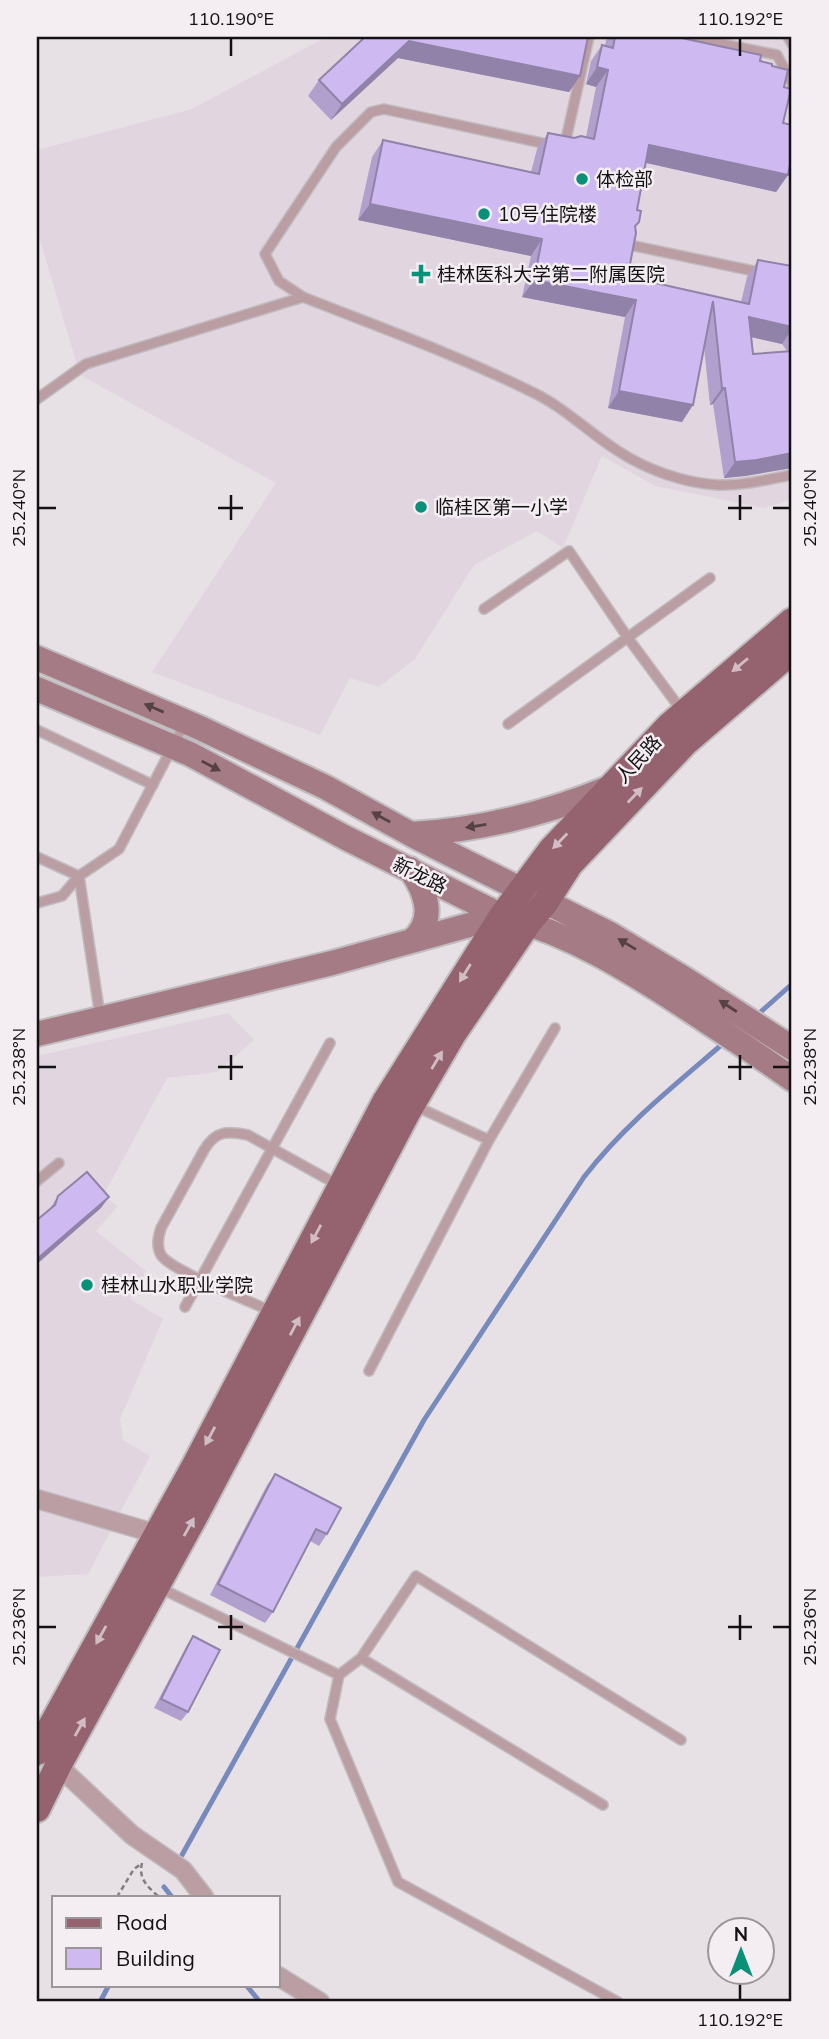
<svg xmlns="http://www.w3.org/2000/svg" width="829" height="2039" viewBox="0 0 829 2039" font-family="Mulish,'Noto Sans SC',sans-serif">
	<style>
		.built { fill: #e1d5df }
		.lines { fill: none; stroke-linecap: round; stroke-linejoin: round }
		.stream { stroke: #7889bb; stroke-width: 5 }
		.lane-casing { stroke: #c1bcbf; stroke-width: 12 }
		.street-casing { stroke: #c1bcbf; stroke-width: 21 }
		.secondary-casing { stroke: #c1bcbf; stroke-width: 28 }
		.primary-casing { stroke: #c1bcbf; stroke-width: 30 }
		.path { stroke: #817d80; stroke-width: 2.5; stroke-dasharray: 5 3.5; stroke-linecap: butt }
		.lane { stroke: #ba9ea4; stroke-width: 9 }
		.street { stroke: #ba9ea4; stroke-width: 18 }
		.secondary { stroke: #a57c85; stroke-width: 24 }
		.primary { stroke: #94636f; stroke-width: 26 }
		.wall { fill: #b1a0ce; fill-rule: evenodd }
		.shaded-wall { fill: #9082a8 }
		.building { fill: #cebaf0; stroke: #9082a8; stroke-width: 2 }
		.oneway { fill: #d2bdc5 }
		.oneway2 { fill: #554146 }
		.ticks { fill: none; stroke: #131113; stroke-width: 2.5 }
		.poi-dot { fill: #099079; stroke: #f4eef3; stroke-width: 2.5 }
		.labels { text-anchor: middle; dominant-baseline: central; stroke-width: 5; stroke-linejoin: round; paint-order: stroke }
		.poi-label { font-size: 19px; fill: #131113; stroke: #f4eef3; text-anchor: start }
		.street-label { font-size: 19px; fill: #131113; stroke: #f4eef3 }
		.neatline { fill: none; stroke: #131113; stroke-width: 2.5 }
		.ticks-label { font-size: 18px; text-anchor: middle; fill: #131113 }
	</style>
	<rect width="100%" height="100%" fill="#e7e1e5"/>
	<path class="built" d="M326,37h466v462l-28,9 -109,-22 -53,-30 -39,92 -26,-17 -63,34 -59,94 -36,28 -29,-9 -30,57 -168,-63 124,-189 -196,-108 -43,-145v-80l155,-41z
		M228,1013l26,27 -37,32 -50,6 -64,118 15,10 -22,25 50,40 -16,28 33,20 -43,100 3,21 27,16 -62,118 -51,3v-521z"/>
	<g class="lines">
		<path class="stream" d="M755,1017l37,-33
			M182,1855l242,-435 160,-243c40,-52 92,-93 142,-136
			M164,1887l8,10
			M246,1985l14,17
			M100,2002l9,-17"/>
		<g class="lane-casing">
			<path id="lane" d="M688,37l89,18 15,28
				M788,37l4,7
				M551,145l-167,-36 -13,3 -35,35 -71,107 14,27 24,16c76,30 154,58 227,94 33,15 58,41 88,60 29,19 66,32 100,34 25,1 50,-6 74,-10
				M564,148l25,-111
				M630,245l133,28
				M37,399l49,-35 217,-67
				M484,609l85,-58 59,87 54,73
				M508,724l202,-146
				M37,730l116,55
				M37,857l42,19 40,-27 66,-126
				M79,876l21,140
				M37,903l25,-7 17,-20
				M413,1105l76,35
				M37,1181l22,-18
				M185,1307l145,-264
				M273,1312c-21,-10 -102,-41 -112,-57 -5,-9 -3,-18 0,-27l43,-78c12,-20 23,-19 44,-15l90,50
				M369,1371l120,-231 66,-112
				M158,1587l181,88 22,-17 55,-82 265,164
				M361,1658l242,147
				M339,1675l-9,44 68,163 220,120"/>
		</g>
		<g class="street-casing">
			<path id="street" d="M37,1499l120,35
				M51,1759l81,76 51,35 21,27
				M278,1976l42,26"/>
		</g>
		<g class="secondary-casing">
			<path id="secondary" d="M37,658l161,69 127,60 93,51 192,96 75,45 107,69
				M37,689l153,65 156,84 156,78c67,17 125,53 183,91 36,24 72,47 107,72
				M412,834c69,-4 136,-21 199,-47
				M410,869c17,24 26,51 2,72
				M37,1034l295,-71 170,-47"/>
		</g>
		<g class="primary-casing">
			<path id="primary" d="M37,1752l157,-285 191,-365 117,-186 49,-66 118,-124 123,-105
				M37,1809l21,-43 138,-252 211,-401 46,-79 76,-112 16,-19 25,-39 115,-121 107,-92"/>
		</g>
		<path class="path" d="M142,1863c-4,16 6,24 17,34
			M117,1897l17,-28 7,-5"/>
		<use href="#lane" class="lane"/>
		<use href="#street" class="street"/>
		<use href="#secondary" class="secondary"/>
		<use href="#primary" class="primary"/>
	</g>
	<path class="wall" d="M365,37l215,39 -11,16 -171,-34 -67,62 -23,-24 11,-16z
		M609,37h68l83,24 12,5 12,21 -1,36 5,52 -12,17 -130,-29 -9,47 2,12 -4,5 -5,37 3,14 108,24 6,-25 11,-17 34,6v79l-4,6 3,117 -46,8 -21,2 -11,-74 -3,1 -6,-58 -22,75 -74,-14 17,-91 -103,-20 9,-41 -173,-36 14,-63 11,-17 148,32 6,-23 11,-16 26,5 12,-1 10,-50 -10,-3 5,-23 11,-16 3,1 1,-6zM751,337l31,7 5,7 -34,3z
		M58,1196l43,12 -52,2z
		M275,1474l52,60 -8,12 -9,-5 -37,71 -8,11 -55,-28 57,-110z
		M193,1636l-5,76 -7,9 -27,-13 33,-63z"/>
	<path class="shaded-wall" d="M409,41l171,35 -11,16 -171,-34 -67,62 11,-16z
		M597,67l11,3 -12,17 -10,-3z
		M649,145l139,30 -12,17 -138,-31z
		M370,204l172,35 -11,17 -173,-36z
		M534,280l102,20 -11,17 -103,-20z
		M749,317l43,10v2l-10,15 -44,-10z
		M722,388h3l-12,16 -3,1z
		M619,391l74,14 -11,17 -74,-14z
		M792,453v15l-47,8 -21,2 11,-16z
		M109,1197l-8,11 -64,56v-5z"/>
	<path class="building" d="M365,37h223l-8,39 -171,-35 -67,63 -23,-24z
		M615,37h62l84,18 -1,6 12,3v2l16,4 -4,17 7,2 -8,34 9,2v29l-4,21 -139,-30 -12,65 4,1 -2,11 -4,4 1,7 -6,31 6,2 -3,12 116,26 9,-44 34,6v61l-43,-10 4,37 39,-3v102l-35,7 -22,2 -10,-74h-3l-9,-87 -20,104 -74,-14 17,-91 -102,-20 8,-41 -172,-35 13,-64 156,34 9,-41 26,5 7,-2 13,3 14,-69 -11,-3 5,-22 11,3z
		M87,1172l22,25 -72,62v-39l18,-15 3,-9z
		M275,1474l66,34 -14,26 -11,-5 -43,83 -55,-28z
		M193,1636l27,14 -32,62 -27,-13z"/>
	<defs><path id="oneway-solid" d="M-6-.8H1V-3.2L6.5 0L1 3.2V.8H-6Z" transform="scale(1.75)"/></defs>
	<g class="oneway">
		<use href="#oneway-solid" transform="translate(740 665) rotate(140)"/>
		<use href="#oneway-solid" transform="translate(635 795) rotate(-46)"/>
		<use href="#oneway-solid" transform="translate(560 841) rotate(134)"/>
		<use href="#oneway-solid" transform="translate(465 973) rotate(122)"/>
		<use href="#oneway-solid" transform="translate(437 1060) rotate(-59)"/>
		<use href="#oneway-solid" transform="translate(316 1234) rotate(118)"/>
		<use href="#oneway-solid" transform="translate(295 1326) rotate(-62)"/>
		<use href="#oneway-solid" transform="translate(210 1436) rotate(118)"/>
		<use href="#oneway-solid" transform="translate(189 1527) rotate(-61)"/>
		<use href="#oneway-solid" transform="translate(101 1635) rotate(119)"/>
		<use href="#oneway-solid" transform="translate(80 1727) rotate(-61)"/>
	</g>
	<g class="oneway2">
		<use href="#oneway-solid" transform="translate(154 708) rotate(-157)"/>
		<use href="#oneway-solid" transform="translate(211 766) rotate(28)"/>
		<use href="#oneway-solid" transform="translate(381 817) rotate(-151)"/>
		<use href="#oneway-solid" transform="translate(476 826) rotate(171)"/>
		<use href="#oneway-solid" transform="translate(627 944) rotate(-149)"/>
		<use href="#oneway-solid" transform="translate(728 1006) rotate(-147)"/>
	</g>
	<path class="ticks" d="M231,38v18M740,38v18M231,495v25M740,495v25M38,508h18M218,508h25M728,508h24M773,508h17M231,1055v25M740,1055v25M38,1067h18M218,1067h25M728,1067h24M773,1067h17M231,1615v25M740,1615v25M38,1627h18M218,1627h25M728,1627h24M773,1627h17M740,1983v17"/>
	<g class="poi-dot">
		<circle cx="582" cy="179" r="7"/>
		<circle cx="484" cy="214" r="7"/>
		<path d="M417.5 263.5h7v7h7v7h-7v7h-7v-7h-7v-7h7z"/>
		<circle cx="421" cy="507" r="7"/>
		<circle cx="87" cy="1285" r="7"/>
	</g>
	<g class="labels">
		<g class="poi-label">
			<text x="596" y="179">体检部</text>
			<text x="498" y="214">10号住院楼</text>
			<text x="437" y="274">桂林医科大学第二附属医院</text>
			<text x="435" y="507">临桂区第一小学</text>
			<text x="101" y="1285">桂林山水职业学院</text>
		</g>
		<g class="street-label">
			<text transform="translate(638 759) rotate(-47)">人民路</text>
			<text transform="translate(420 875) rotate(26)">新龙路</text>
		</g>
	</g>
	<rect width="829" height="2039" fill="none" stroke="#f4eef3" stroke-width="77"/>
	<rect x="52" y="1896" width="228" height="91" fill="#f4eef3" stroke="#9a9699" stroke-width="2"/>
	<rect x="66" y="1918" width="35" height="10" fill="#94636f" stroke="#9a9699" stroke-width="2"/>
	<text x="116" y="1930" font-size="21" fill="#131113">Road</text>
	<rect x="66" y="1948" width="35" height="21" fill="#cebaf0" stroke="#9a9699" stroke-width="2"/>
	<text x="116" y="1966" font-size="21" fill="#131113">Building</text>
	<g transform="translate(741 1951)"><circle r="33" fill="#f4eef3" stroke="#9a9699" stroke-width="2"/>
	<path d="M0-5L12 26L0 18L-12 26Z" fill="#099079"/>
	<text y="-10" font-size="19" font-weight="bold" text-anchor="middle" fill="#131113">N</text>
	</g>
	<rect x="38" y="38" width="752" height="1962" class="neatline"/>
	<g class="ticks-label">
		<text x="231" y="25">110.190°E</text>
		<text x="740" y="25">110.192°E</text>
		<text transform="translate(19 508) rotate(-90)" y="6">25.240°N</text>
		<text transform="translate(810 508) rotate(-90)" y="6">25.240°N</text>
		<text transform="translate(19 1067) rotate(-90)" y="6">25.238°N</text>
		<text transform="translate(810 1067) rotate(-90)" y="6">25.238°N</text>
		<text transform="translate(19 1627) rotate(-90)" y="6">25.236°N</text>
		<text transform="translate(810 1627) rotate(-90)" y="6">25.236°N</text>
		<text x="740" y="2026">110.192°E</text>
	</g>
</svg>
